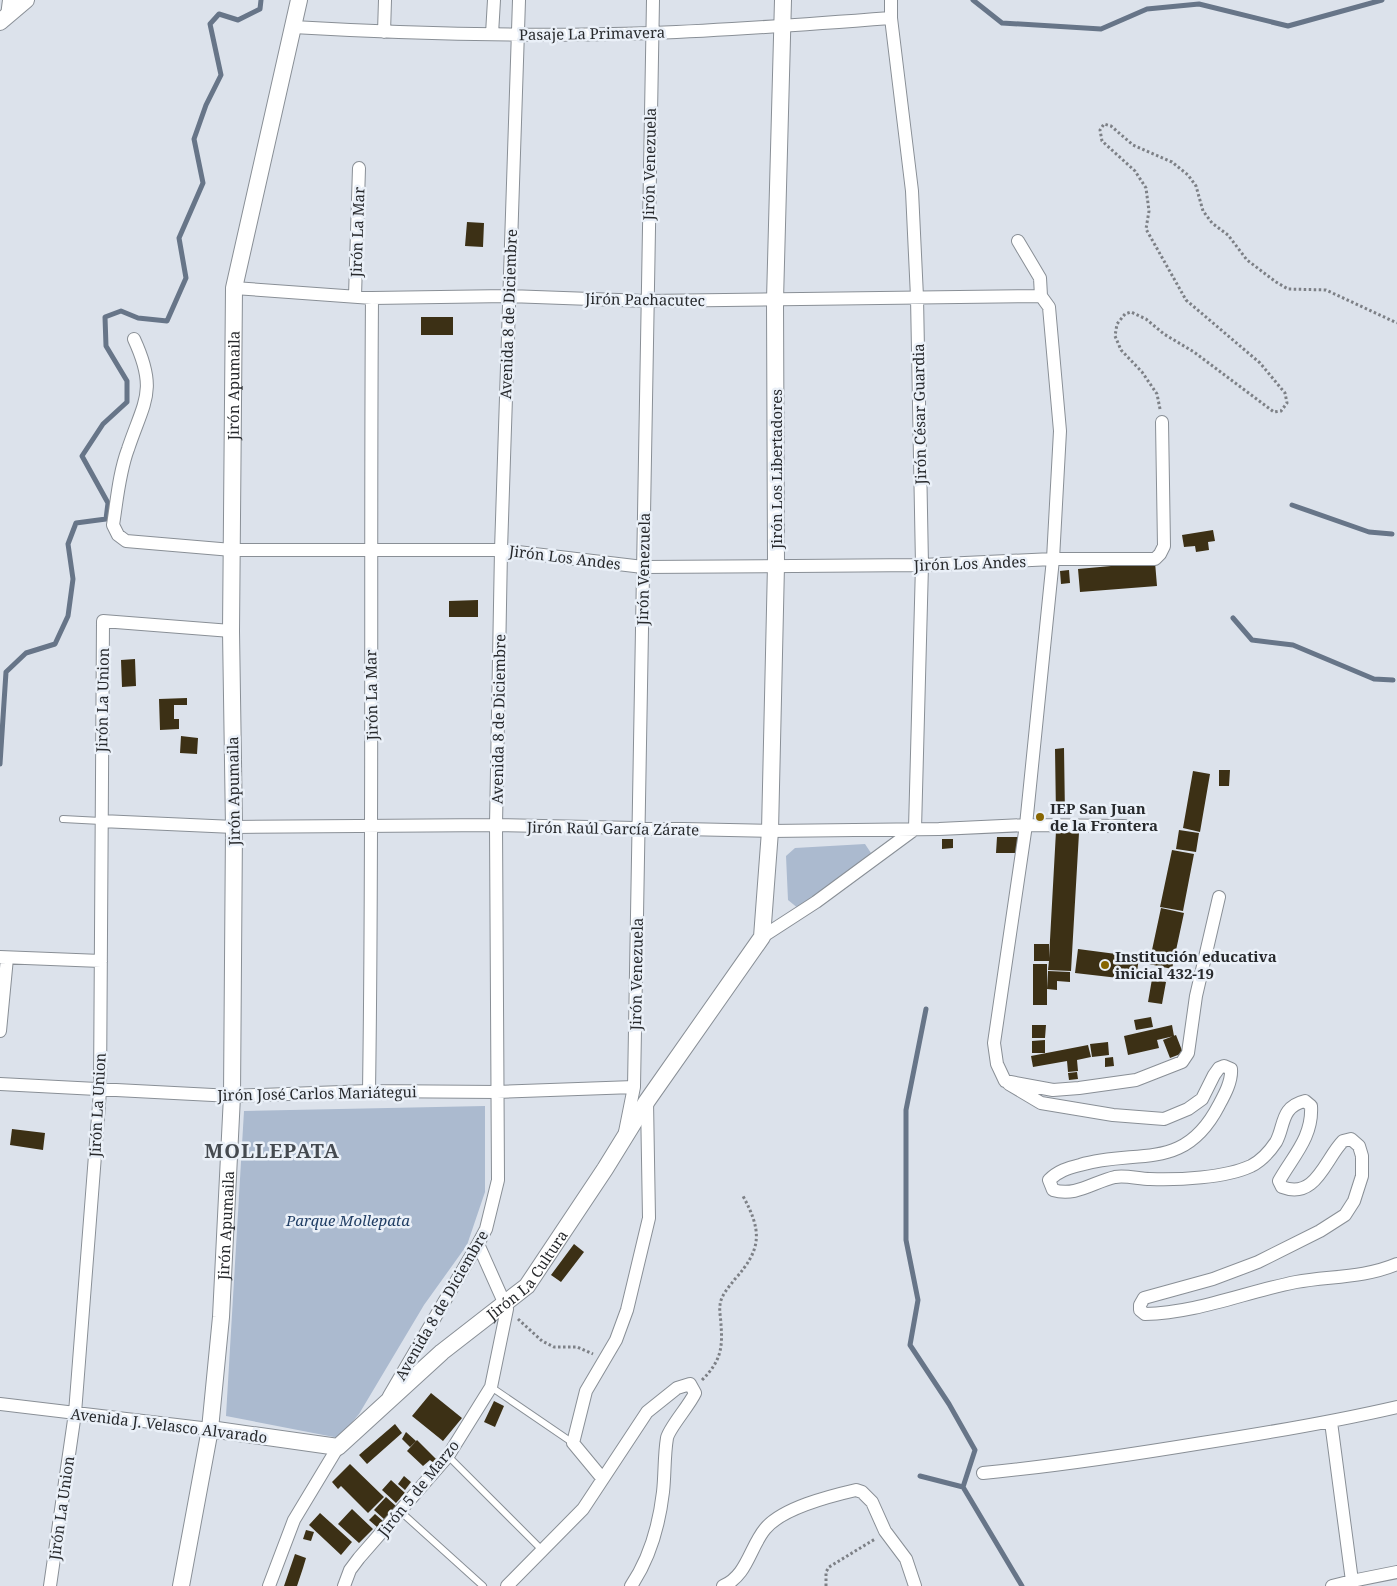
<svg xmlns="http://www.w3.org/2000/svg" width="1397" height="1586" viewBox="0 0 1397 1586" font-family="'Noto Serif',serif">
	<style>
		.green { fill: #abbacf }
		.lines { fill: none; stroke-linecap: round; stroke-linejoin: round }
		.stream { stroke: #677588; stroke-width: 5 }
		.building { fill: #3c3015 }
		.service-casing { stroke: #898f96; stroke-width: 8 }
		.minor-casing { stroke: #898f96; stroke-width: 14 }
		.tertiary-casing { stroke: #898f96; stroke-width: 18 }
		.path { stroke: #7d8086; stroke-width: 3; stroke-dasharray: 2.5 2.5; stroke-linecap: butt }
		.service { stroke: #fff; stroke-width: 6 }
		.minor { stroke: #fff; stroke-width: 12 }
		.tertiary { stroke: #fff; stroke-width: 16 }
		.poi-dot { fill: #886602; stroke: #eaf0f8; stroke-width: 2 }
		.labels { text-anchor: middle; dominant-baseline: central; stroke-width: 5; stroke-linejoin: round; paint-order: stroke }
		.street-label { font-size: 15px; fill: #27292c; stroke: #eaf0f8 }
		.poi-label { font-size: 15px; font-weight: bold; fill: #27292c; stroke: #eaf0f8; text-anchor: start }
		.park-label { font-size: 15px; font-style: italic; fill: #223f65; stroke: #eaf0f8 }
		.district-label { font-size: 20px; font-weight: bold; letter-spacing: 1px; fill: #454a50; stroke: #eaf0f8 }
	</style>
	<rect width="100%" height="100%" fill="#dce2eb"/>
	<path class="green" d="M865,844l6,9 -65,52 -7,4 -11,-9 -2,-44 9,-8z
		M485,1106v86l-18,53 -43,60 -65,109 -20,24 -113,-22 18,-305z"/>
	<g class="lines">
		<path class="stream" d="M973,0l29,23 99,6 46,-20 52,-5 89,22 94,-26
			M1292,505l77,27 23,2
			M1233,618l19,22 41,5 81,34 19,1
			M0,764l6,-92 20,-19 29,-9 13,-28 5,-37 -5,-35 8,-21 30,-4 2,-16 -26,-47 21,-32 24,-22v-21l-21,-35 -1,-29 16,-6 17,7 29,3 19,-43 -7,-40 24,-55 -9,-44 12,-34 15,-30 -11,-51 9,-10 19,6 22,-11 1,-9
			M926,1009l-20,101v130l12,60 -8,45 39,59 26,46 -12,37 59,99
			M920,1476l43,11"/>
	</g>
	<path class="building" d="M467,222l17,1 -1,24 -18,-1z
		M421,317h32v18h-32z
		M1213,530l2,11 -7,1 1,8 -13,2 -1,-6 -11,1 -2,-12z
		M1155,562l2,24 -77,6 -2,-23z
		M1069,570l1,13 -9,1 -1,-13z
		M478,600v17h-29v-16z
		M135,659l1,27 -14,1 -1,-27z
		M187,698v7h-13v14h5v10l-19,1 -1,-31z
		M181,736l17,2 -1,16 -17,-1z
		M1064,748l1,67h-9l-1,-66z
		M1219,770h11l-1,16h-10z
		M1193,771l17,3 -10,58 -17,-4z
		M1179,830l20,3 -3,19 -20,-3z
		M1056,831l23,2 -8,138 -23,-1 1,-9h-15v-17h15v14z
		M997,837h21l-1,16h-21z
		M942,839h11v9l-11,1z
		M1172,850l22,4 -11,57 -23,-4z
		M1161,908l23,5 -12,56 -23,-5z
		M1078,949l61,8 -3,23 -61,-7z
		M1033,964h14v41h-14z
		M1048,971l22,1v10l-13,-1v9l-10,-1z
		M1152,979l14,3 -4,22 -14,-2z
		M1151,1017l2,10 -17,3 -2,-10z
		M1032,1025h14l-1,13h-13z
		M1172,1025l2,11 -17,4 2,8 -31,7 -4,-19z
		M1176,1035l7,18 -13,5 -7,-18z
		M1045,1040v13h-13v-12z
		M1108,1042l1,13 -17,2 -2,-13z
		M1088,1045l3,12 -14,3 1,11 -10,1 -1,-11 -34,6 -2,-11z
		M1113,1057l1,9 -9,1v-9z
		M1077,1072l1,7 -9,1 -1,-7z
		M12,1129l33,4 -2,17 -33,-5z
		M574,1244l10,8 -23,30 -10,-7z
		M431,1393l31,25 -19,23 -31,-25z
		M494,1401l10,5 -9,21 -11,-5z
		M395,1424l7,9 -35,31 -8,-9z
		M406,1432l10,9 -6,6 -8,-8z
		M417,1440l20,20 -3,4 -4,-4 -7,6 -16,-15z
		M350,1464l34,33 -16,16 -27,-27 -3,3 -6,-7z
		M404,1476l7,6 -6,8 -7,-6z
		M391,1480l14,13 -9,10 -14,-13z
		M386,1497l11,10 -12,13 -11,-10z
		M352,1509l21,20 -14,14 -21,-19z
		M320,1513l32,29 -11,13 -32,-30z
		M375,1514l8,7 -6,6 -8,-7z
		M306,1530l8,2 -3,9 -8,-2z
		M295,1554l11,4 -3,10 -6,18h-13z"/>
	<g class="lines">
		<g class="service-casing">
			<path id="service" d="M63,819l38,2
				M491,1387l82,56
				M448,1456l94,94
				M401,1512l82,74"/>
		</g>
		<g class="minor-casing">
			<path id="minor" d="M7,16l2,-16
				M293,27c120,7 240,10 360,6 79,-3 159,-9 238,-15
				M384,32l1,-32
				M492,34l2,-34
				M1018,241l22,37 1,18
				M234,288l138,10 136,-2 138,5 395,-5 8,11 11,124 -7,128 -27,266 -32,218 3,21 8,17 48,9 26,-2 57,-8 46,-18 6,-9 8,-57 23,-99
				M355,296l4,-128
				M134,339c24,52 10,62 -6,110 -9,24 -11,51 -15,76l5,10 8,6 106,9h269l142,17 279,-2 131,-6h102l5,-5 4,-8 -2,-124
				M101,821l133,6 262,-2 274,6 169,-2 87,-4 99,1
				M762,937l54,-35 99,-73 7,-264 -5,-268 -5,-106 -21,-173v-18
				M0,957l101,4
				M0,1031l7,-73
				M0,1084l232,12 137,-5 128,1 137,-5
				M1009,1084l32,19 72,12 51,4 24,-10 14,-10 12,-24 5,-7 5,-2 7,3c1,12 -6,25 -12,36 -35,68 -81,43 -139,60 -12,3 -22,6 -31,15l4,10c23,7 40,-8 62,-13 11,-2 24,2 35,2 28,1 75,-1 101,-13 10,-5 19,-15 25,-24 9,-16 4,-35 29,-41l6,5c2,31 -18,50 -32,75l3,6c34,13 43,-28 61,-46l8,-2 8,7 3,10v20l-8,25 -9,14 -25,16 -62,31 -45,17 -69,19 -4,7v5l5,4c52,-1 100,-22 151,-32 34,-6 68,-4 101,-18
				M369,1091c4,-264 1,-529 3,-793
				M625,1132l9,-45 19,-1087
				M389,1396l89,-152 8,-15 12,-49 -2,-355 5,-275 18,-550
				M0,1404l210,25
				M1331,1422l21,159 -20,5
				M983,1473c73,-7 146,-18 219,-30 65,-10 130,-21 195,-36
				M602,1478l-29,-35 13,-52 30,-51 11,-30 22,-92 -2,-117
				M1352,1581l45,-9
				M50,1586l25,-173 25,-322 3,-470 128,10
				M269,1586l25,-66 44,-73
				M344,1586l6,-16 9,-12 89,-102 43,-69 16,-78 -29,-65
				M507,1586l76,-77 64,-97 30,-24 13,-4 5,9c-6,13 -26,35 -28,45 -3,18 -2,37 -4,54 -4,34 -13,66 -32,94
				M723,1586c24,-10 27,-39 42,-57 17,-21 65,-33 91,-39l6,2 10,10 13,29 21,28 9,27"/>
		</g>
		<g class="tertiary-casing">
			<g id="tertiary">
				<path d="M0,22l26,-22"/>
				<path id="s1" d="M210,1429l128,18 104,-95 85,-66 78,-117 42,-68 115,-164 8,-106 6,-266 -1,-265 8,-300"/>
				<path id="s2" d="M181,1586l29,-157 11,-112 11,-221 2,-269 -3,-196 3,-343 65,-288"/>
			</g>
		</g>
		<path class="path" d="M1160,409l-3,-15 -15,-22 -21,-22 -6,-14 2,-12 8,-10 6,-2 15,7 18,15 30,18 80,60 7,-1 6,-8 -2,-10 -25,-30 -74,-63 -40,-71 3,-18 -3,-23 -11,-17 -33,-30 -2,-11 4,-6 7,2 22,19 39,17 16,13 8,11 7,25 9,12 16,12 19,25 29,22 12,7 38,1 71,33
			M518,1319l24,22 12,6h23l16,7
			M702,1380c18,-18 21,-31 19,-55 0,-6 -2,-14 -1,-20 1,-10 9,-18 15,-26 27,-30 27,-48 8,-83
			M826,1586v-14l3,-5 46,-28"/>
		<use href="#service" class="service"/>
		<use href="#minor" class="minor"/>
		<use href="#tertiary" class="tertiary"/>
	</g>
	<g class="poi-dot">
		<circle cx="1040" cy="817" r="5"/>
		<circle cx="1105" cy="965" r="5"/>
	</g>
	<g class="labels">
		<g class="street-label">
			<text transform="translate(592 33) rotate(-1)">Pasaje La Primavera</text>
			<text transform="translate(649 164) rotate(-89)">Jirón Venezuela</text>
			<text transform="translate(357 232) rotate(-88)">Jirón La Mar</text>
			<text transform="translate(645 299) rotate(1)">Jirón Pachacutec</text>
			<text transform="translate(508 314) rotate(-88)">Avenida 8 de Diciembre</text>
			<text stroke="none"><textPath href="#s2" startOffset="1204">Jirón Apumaila</textPath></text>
			<text transform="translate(919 414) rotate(-91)">Jirón César Guardia</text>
			<text transform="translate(776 469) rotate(-90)">Jirón Los Libertadores</text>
			<text transform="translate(565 557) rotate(7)">Jirón Los Andes</text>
			<text transform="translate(970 563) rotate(-2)">Jirón Los Andes</text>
			<text transform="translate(643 569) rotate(-89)">Jirón Venezuela</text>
			<text transform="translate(371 695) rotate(-91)">Jirón La Mar</text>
			<text transform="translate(102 700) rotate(-89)">Jirón La Union</text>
			<text transform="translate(498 719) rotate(-89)">Avenida 8 de Diciembre</text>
			<text transform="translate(233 791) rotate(-91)">Jirón Apumaila</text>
			<text transform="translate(613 828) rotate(1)">Jirón Raúl García Zárate</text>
			<text transform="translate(636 974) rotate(-89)">Jirón Venezuela</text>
			<text transform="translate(317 1093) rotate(-1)">Jirón José Carlos Mariátegui</text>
			<text transform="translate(97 1105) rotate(-87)">Jirón La Union</text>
			<text stroke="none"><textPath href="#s2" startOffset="364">Jirón Apumaila</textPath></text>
			<text stroke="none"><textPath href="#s1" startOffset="386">Jirón La Cultura</textPath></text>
			<text transform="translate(441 1305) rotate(-60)">Avenida 8 de Diciembre</text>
			<text transform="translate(169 1425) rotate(7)">Avenida J. Velasco Alvarado</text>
			<text transform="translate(418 1488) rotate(-51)">Jirón 5 de Marzo</text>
			<text transform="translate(61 1508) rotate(-82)">Jirón La Union</text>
		</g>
		<g class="poi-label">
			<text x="1050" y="808">IEP San Juan<tspan x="1050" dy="17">de la Frontera</tspan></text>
			<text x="1115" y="956">Institución educativa<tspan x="1115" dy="17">inicial 432-19</tspan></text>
		</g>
		<g class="park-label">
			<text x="348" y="1220">Parque Mollepata</text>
		</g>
		<g class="district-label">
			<text x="272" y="1150">MOLLEPATA</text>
		</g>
	</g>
</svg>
